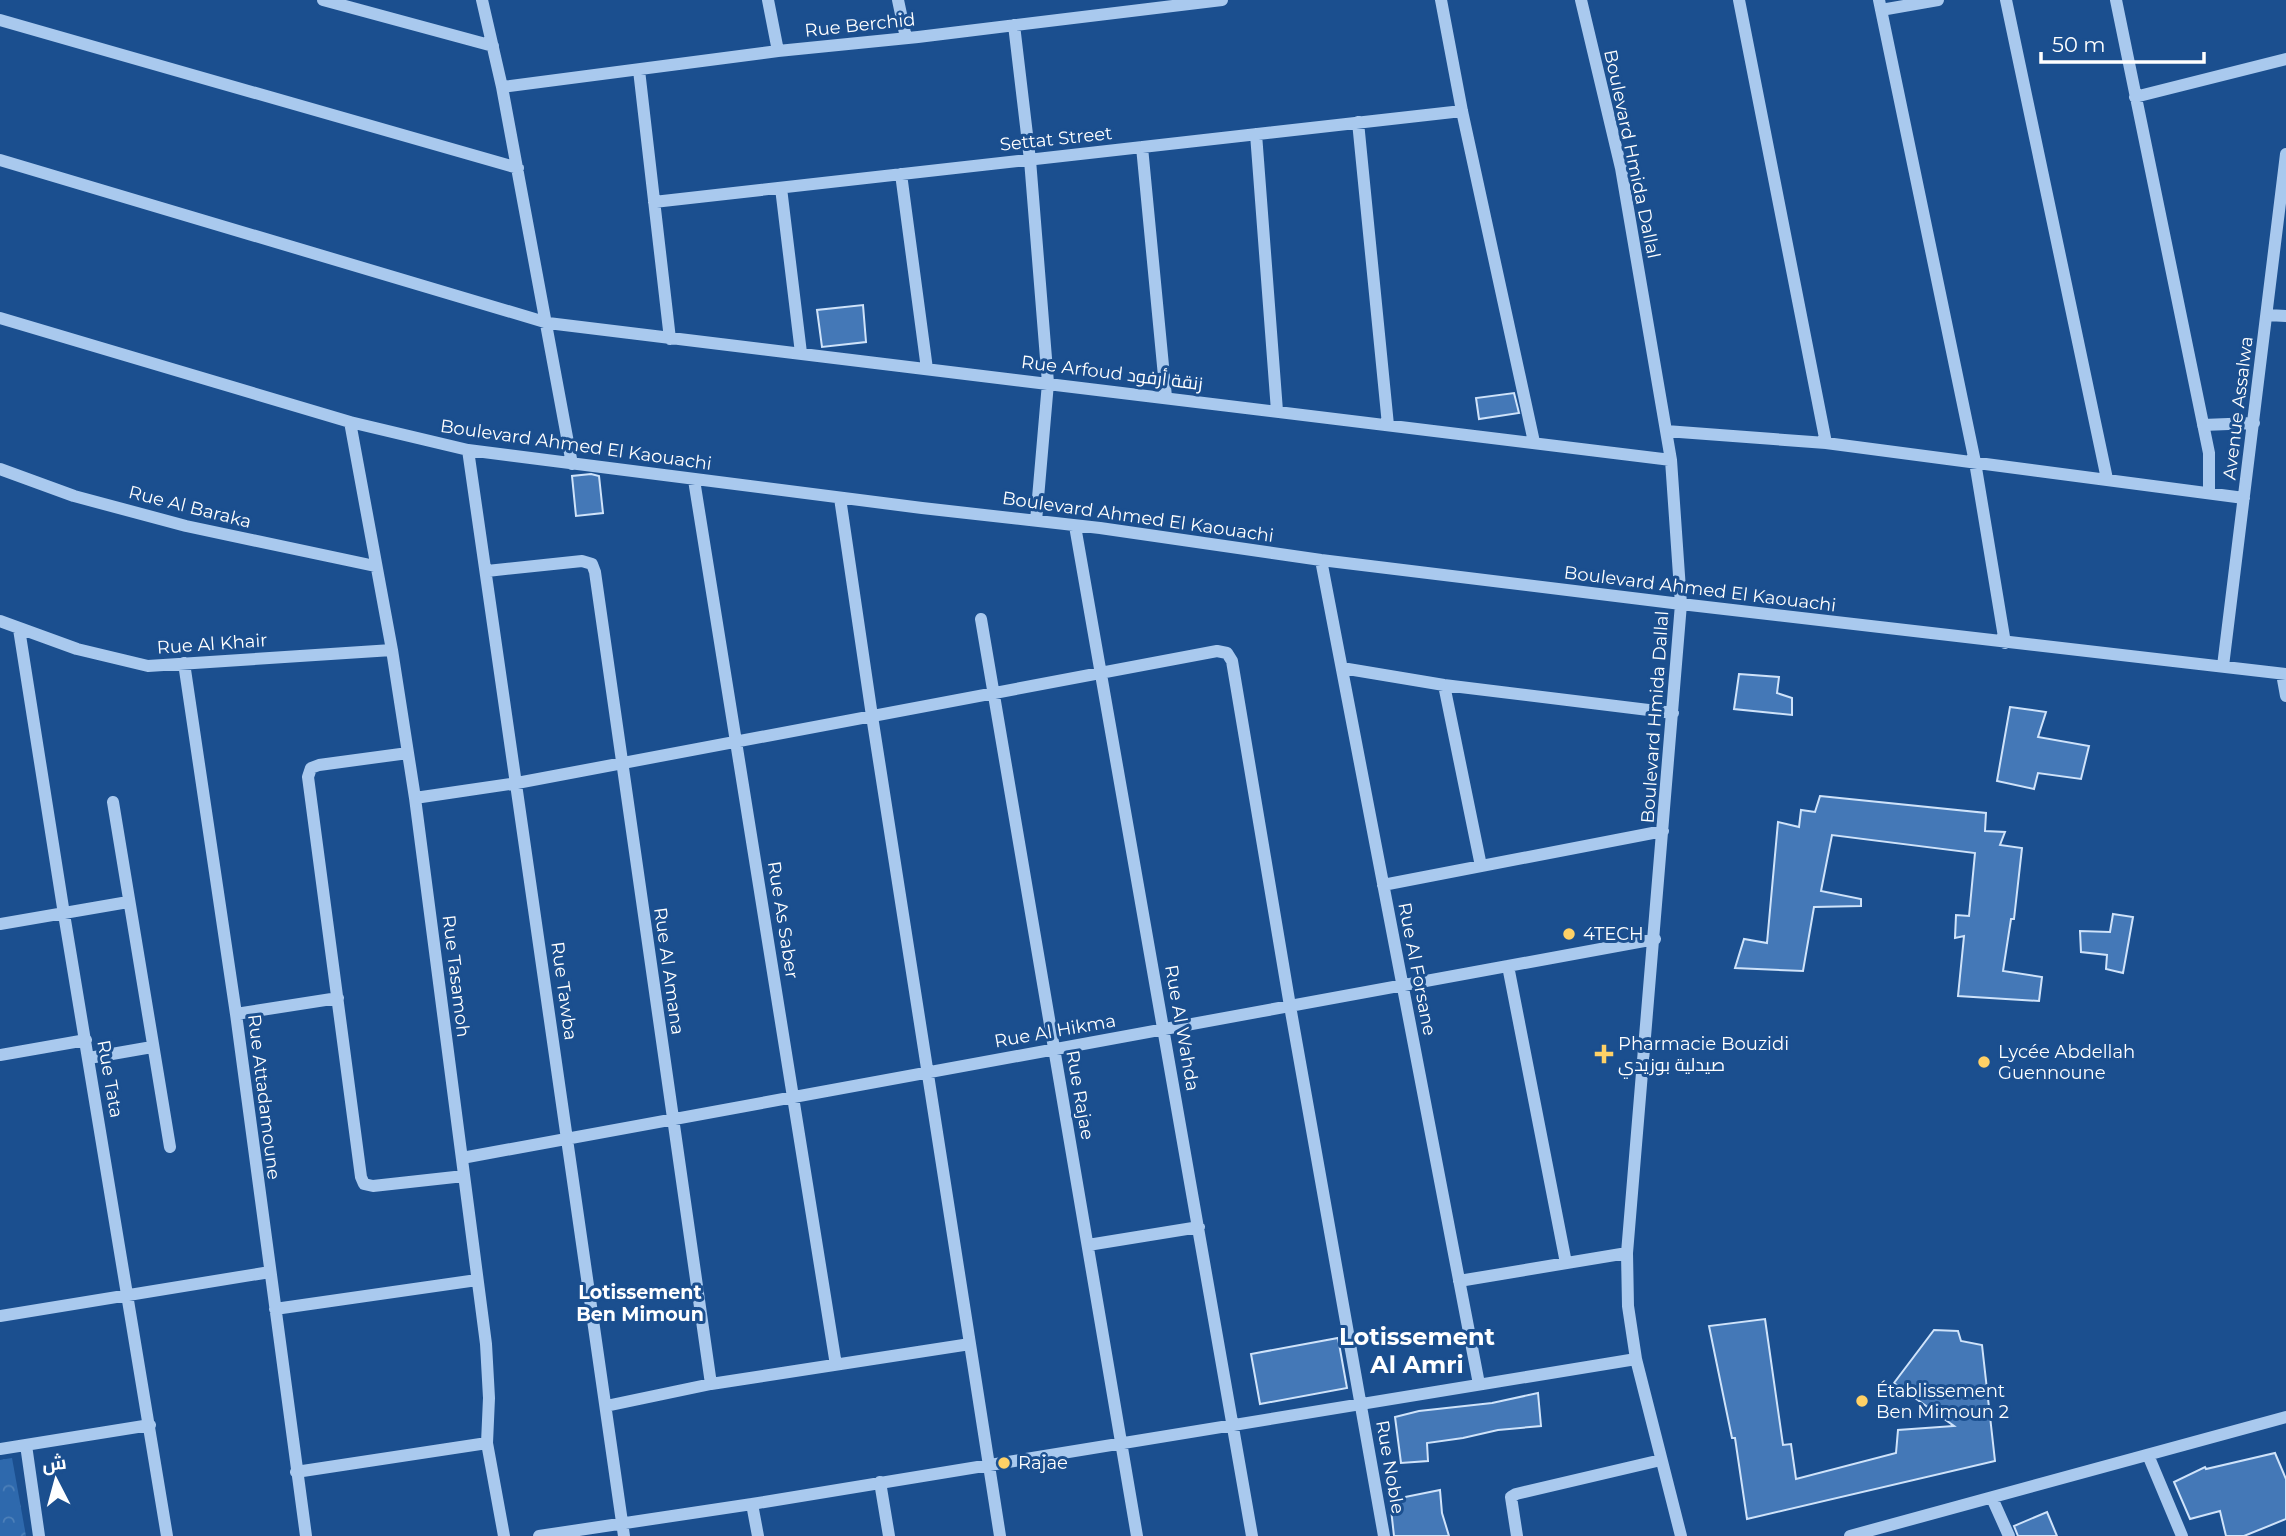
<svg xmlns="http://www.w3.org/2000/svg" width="2286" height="1536" viewBox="0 0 2286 1536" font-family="Montserrat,Cairo,sans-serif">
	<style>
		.park { fill: url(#park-crowns) }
		.building { fill: #4478b7; stroke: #cfe3fa; stroke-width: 2 }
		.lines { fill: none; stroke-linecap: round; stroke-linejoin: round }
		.minor { stroke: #a9c9ee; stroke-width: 12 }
		.poi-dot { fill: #ffd166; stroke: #1b4f8f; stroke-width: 2.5 }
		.labels { text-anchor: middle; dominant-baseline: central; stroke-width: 6; stroke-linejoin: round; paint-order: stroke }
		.street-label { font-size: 18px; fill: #fff; stroke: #1b4f8f }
		.poi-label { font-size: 18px; fill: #fff; stroke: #1b4f8f; text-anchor: start }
		.neighbourhood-label { font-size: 19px; font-weight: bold; fill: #fff; stroke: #1b4f8f }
		.district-label { font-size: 24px; font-weight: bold; fill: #fff; stroke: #1b4f8f }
	</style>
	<defs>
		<pattern id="park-crowns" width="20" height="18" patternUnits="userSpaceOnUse" patternTransform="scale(1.75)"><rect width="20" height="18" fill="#2e69ad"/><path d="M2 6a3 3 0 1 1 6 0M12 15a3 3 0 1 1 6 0" fill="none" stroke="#4d80b9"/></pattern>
	</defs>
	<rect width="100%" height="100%" fill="#1b4f8f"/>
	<path class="park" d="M12,1458l14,78h-26v-76z"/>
	<path class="building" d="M863,305l3,37 -44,5 -5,-37z
		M1514,393l5,20 -40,6 -3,-21z
		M591,474l8,2 4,37 -27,3 -4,-40z
		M1739,674l40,3 -2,16 15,5v17l-58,-6z
		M2010,707l36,5 -8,25 51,9 -8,33 -43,-6 -4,16 -37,-8z
		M1820,796l166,17 -1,18 20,1 -5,13 22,3 -8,71h-3l-8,52 39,6 -3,24 -81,-5 6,-60 -9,2 1,-23 13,1 6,-63 -143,-18 -11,56 40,8v7l-47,1 -11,64 -68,-3 9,-29 23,4 11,-121 21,5 2,-17 14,2z
		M2113,914l20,3 -10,56 -17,-4 1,-14 -26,-3 -1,-21 30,1z
		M1765,1319l18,126 8,-1 5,35 100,-26 2,-23 56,-4 -60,-43 40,-53 24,1 3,10 21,4 13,116 -248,58 -12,-81h-3l-23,-112z
		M1338,1338l9,50 -87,16 -9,-50z
		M1538,1393l3,33 -43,4 -35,8 -36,5 1,18 -27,2 -6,-46 24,-6 73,-8z
		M2275,1453l11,26v40l-42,17h-18l-6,-25 -30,8 -16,-37 31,-15 1,2z
		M1440,1490l2,23 7,23h-55l-4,-36z
		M2047,1512l10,24h-39l-4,-10z"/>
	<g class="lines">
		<path class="minor" d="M323,0l170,46
			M482,0l20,87 70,377
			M768,0l10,51
			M898,0l8,38
			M1441,0l21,111 72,331
			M1581,0l40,168 50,292 10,144 -54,649 1,53 8,53 45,177
			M1739,0l87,443
			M1879,0l96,462 30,181
			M2006,0l101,479
			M2116,0l93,453v40
			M1881,10l57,-10
			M0,20l518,148
			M1014,25l16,135 18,223 -12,138
			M639,70l31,269
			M502,87l276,-36 140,-14 304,-37
			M2135,97l151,-38
			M1358,122l30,303
			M1256,134l21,277
			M1142,147l24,250
			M0,160l548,163 1123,137
			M901,174l26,195
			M781,188l20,165
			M654,202l808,-91
			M2267,315l19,1
			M0,318l350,104 118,28 454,58 178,20 221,32 360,44 605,70
			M350,422l42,228 23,148 71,546 3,54 -2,45 17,93
			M2203,425l51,-2
			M1666,431l160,12 418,55
			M468,450l156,1086
			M0,469l74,27 112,30 189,40
			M694,480l142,885
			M840,498l32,218 128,820
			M1075,526l177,1010
			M1321,560l158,824
			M487,571l95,-10 10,3 3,8 116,812
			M981,619l156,917
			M0,621l77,28 71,17 244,-16
			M19,629l45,285 103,622
			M184,663l52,351 70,522
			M2223,666l63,-512
			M1342,668l102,17 229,28
			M2282,674l4,22
			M1444,685l37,181
			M408,753l-89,12 -8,3 -3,9 53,400 3,7 9,2 91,-10
			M415,798l102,-15 700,-132 10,2 5,8 58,345 94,530
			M113,802l57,345
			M1383,885l280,-54
			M0,924l128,-22
			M1508,966l58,297
			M236,1014l102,-16
			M0,1055l86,-15
			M89,1058l63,-11
			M462,1158l1193,-219
			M1088,1245l111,-18
			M1459,1281l168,-28
			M275,1309l202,-29
			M0,1316l270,-44
			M606,1406l105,-22 259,-40
			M26,1445l13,91
			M0,1449l150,-24
			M2148,1455l34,81
			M296,1472l191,-29
			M880,1482l9,54
			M1992,1498l17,38
			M752,1504l6,32
			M539,1536l213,-32 884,-145
			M1517,1536l-6,-39 5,-3 145,-34
			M1850,1536l436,-119"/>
	</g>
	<g class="poi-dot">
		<circle cx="1569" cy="934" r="7"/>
		<path d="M1600.5 1043.5h7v7h7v7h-7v7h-7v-7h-7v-7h7z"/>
		<circle cx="1984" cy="1062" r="7"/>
		<circle cx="1862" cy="1401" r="7"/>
		<circle cx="1004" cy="1463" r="7"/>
	</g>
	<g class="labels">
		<g class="street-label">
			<text transform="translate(860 25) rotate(-6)">Rue Berchid</text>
			<text transform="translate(1056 139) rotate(-6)">Settat Street</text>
			<text transform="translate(1632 154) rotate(78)">Boulevard Hmida Dallal</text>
			<text transform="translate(1112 373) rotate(7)">Rue Arfoud زنقة أرفود</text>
			<text transform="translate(2238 408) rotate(-83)">Avenue Assalwa</text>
			<text transform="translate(576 445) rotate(8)">Boulevard Ahmed El Kaouachi</text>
			<text transform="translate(190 507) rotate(14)">Rue Al Baraka</text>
			<text transform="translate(1138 517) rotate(8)">Boulevard Ahmed El Kaouachi</text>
			<text transform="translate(1700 589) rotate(7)">Boulevard Ahmed El Kaouachi</text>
			<text transform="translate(212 644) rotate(-4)">Rue Al Khair</text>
			<text transform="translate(1655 717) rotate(-86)">Boulevard Hmida Dallal</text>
			<text transform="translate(783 920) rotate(81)">Rue As Saber</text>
			<text transform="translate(1417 969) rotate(79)">Rue Al Forsane</text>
			<text transform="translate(669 971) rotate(82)">Rue Al Amana</text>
			<text transform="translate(456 976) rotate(83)">Rue Tasamoh</text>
			<text transform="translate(564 991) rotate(82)">Rue Tawba</text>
			<text transform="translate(1182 1028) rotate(80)">Rue Al Wahda</text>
			<text transform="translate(1055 1031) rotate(-10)">Rue Al Hikma</text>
			<text transform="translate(110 1079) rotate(80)">Rue Tata</text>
			<text transform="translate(1080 1095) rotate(80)">Rue Rajae</text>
			<text transform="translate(264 1097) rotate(83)">Rue Attadamoune</text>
			<text transform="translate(1390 1467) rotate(80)">Rue Noble</text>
		</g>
		<g class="poi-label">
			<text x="1583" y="934">4TECH</text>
			<text x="1618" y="1044">Pharmacie Bouzidi<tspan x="1618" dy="21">صيدلية بوزيدي</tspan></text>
			<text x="1998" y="1052">Lycée Abdellah<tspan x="1998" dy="21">Guennoune</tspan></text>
			<text x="1876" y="1391">Établissement<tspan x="1876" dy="21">Ben Mimoun 2</tspan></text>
			<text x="1018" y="1463">Rajae</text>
		</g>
		<g class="neighbourhood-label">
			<text x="640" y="1292">Lotissement<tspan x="640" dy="22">Ben Mimoun</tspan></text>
		</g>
		<g class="district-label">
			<text x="1417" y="1336">Lotissement<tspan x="1417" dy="28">Al Amri</tspan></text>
		</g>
	</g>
	<g transform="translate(56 1480) rotate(354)" stroke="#1b4f8f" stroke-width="5" paint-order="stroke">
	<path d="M0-5L12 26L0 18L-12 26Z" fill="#ffffff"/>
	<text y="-10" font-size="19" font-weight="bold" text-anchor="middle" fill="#ffffff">ش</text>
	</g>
	<path d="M2041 52v10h163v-10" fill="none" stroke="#ffffff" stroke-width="3.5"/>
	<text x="2052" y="52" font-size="21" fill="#ffffff" stroke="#1b4f8f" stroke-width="5" paint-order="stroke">50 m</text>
</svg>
